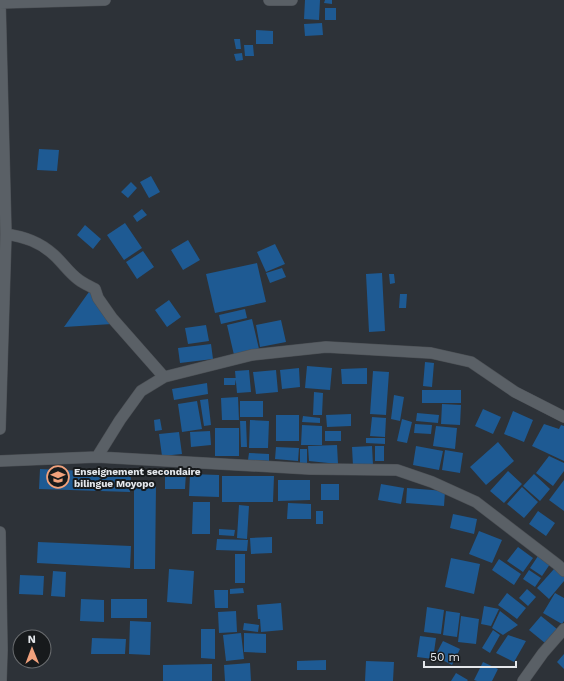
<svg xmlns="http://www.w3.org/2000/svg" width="564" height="681" viewBox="0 0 564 681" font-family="'Work Sans',sans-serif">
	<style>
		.building { fill: #1e5a93 }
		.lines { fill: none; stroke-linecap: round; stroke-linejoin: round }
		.minor-casing { stroke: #4b4f54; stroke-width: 12 }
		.minor { stroke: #5a6066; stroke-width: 11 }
		.labels { text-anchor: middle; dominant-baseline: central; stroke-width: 4; stroke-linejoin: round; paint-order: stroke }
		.poi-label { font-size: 10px; font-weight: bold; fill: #e4e7eb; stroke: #171a1c; text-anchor: start }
	</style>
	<rect width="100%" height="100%" fill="#2d3238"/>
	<path class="building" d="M305,0h15l-1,20 -15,-1z
		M325,0h7v4l-8,-1z
		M325,8h11v12h-11z
		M322,23l1,12 -18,1 -1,-12z
		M256,30l17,1v13h-17z
		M234,39h6l1,10h-5z
		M244,45h9l1,11h-9z
		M242,53l1,7 -7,1 -2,-7z
		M39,149l20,1 -2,21 -20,-1z
		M151,176l9,16 -11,6 -9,-16z
		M131,182l6,6 -9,10 -7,-6z
		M142,209l5,6 -10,7 -4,-6z
		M125,223l17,25 -18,12 -17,-25z
		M85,225l16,14 -8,10 -16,-14z
		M188,240l12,20 -17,10 -12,-20z
		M275,244l10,20 -19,8 -9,-20z
		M143,251l11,16 -17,12 -11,-17z
		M257,263l9,39 -51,11 -9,-39z
		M282,268l4,9 -16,6 -4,-10z
		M382,273l3,58 -16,1 -3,-58z
		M389,274h5l1,9 -5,1z
		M91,289l21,35 -48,3z
		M400,294h7l-1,14h-7z
		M169,300l12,17 -14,10 -12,-17z
		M245,309l2,9 -26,6 -2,-9z
		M252,319l7,30 -25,6 -7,-30z
		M281,320l5,22 -26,5 -4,-22z
		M206,325l3,16 -21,3 -3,-16z
		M211,344l2,15 -33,4 -2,-15z
		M425,362l9,1 -2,24 -9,-1z
		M307,366l25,2 -2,22 -25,-2z
		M299,368l1,19 -18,2 -2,-19z
		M367,368v16h-25l-1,-15z
		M249,370l2,22 -14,1 -2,-22z
		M276,370l2,22 -22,2 -3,-22z
		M373,371l16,1 -3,43 -16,-1z
		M224,378h12l-1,7h-11z
		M207,383l1,11 -34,6 -2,-11z
		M422,390h39v13h-39z
		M314,392l9,1 -1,22h-9z
		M394,395l10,2 -4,24 -9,-2z
		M238,397l1,23h-17l-1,-22z
		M208,399l3,26 -7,1 -4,-26z
		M197,401l5,28 -20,3 -4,-28z
		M240,401h23v16h-23z
		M442,404l19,1 -1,20 -19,-1z
		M483,409l18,8 -8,17 -18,-8z
		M513,411l20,9 -9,22 -20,-8z
		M417,413l22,2 -1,8 -22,-2z
		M351,414v12l-24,1 -1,-12z
		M276,415h23v26h-23z
		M303,416l17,2v5l-18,-1z
		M372,417l14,1 -1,19 -15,-1z
		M160,419l2,11 -7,1 -1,-11z
		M402,419l10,3 -5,21 -10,-2z
		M250,420l19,1 -1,27h-19z
		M240,421h6l1,26h-6z
		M415,424l17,1 -1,9 -17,-1z
		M544,424l15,5 2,-4 3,1v35l-32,-15z
		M302,425l20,1v19h-21z
		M436,426l21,2 -2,21 -22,-3z
		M215,428h24v28h-24z
		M210,431l1,14 -20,2 -1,-15z
		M325,431h16v10h-16z
		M179,432l3,22 -20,2 -3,-22z
		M366,438h19v6l-19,-1z
		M498,442l16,19 -28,24 -16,-18z
		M337,445l1,19 -29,-3 -1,-15z
		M372,446l1,19 -20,1 -1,-19z
		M375,446h9v15h-9z
		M416,446l27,5 -4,19 -26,-5z
		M276,447l23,1 -1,13 -23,-2z
		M300,449h7v16h-7z
		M445,450l18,3 -3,20 -18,-3z
		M249,453l20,1v7l-21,-1z
		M549,456l15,7v8l-11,15 -17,-13z
		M40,469l91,4 -1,19 -91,-3z
		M508,471l14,13 -18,19 -14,-12z
		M165,472h21l-1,17h-20z
		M190,474l29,1v22l-30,-1z
		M534,474l16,15 -10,12 -17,-15z
		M222,476h52l-1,26h-51z
		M278,480h32v20l-32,1z
		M564,480v31l-15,-11z
		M321,484h18v16h-18z
		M381,484l23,4 -3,16 -23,-4z
		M134,486h22l-1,83h-21z
		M522,487l16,15 -14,16 -17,-14z
		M407,488l38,3 -1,15 -38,-3z
		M193,502h17v32h-18z
		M288,503l23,1v15h-24z
		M239,505l10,1 -2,33 -10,-1z
		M316,511h7v13h-7z
		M538,511l17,12 -9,13 -17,-12z
		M453,514l24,5 -3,15 -24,-6z
		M219,529l16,1 -1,6 -15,-1z
		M479,531l23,9 -10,23 -23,-9z
		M272,537v16l-21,1 -1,-16z
		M217,539l31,1 -1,11 -31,-1z
		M38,542l93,4 -1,22 -93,-5z
		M518,547l15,11 -10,14 -16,-11z
		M540,553l12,8 -10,15 -12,-8z
		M235,554h10v29h-10z
		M451,558l29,6 -6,30 -29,-7z
		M499,559l22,15 -7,11 -22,-15z
		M169,569l25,2 -2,33 -25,-2z
		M554,569l10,8v4l-15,18 -12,-11z
		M529,570l12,8 -6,9 -12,-8z
		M53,571l13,1 -1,25 -14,-1z
		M20,575l24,1 -1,19 -24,-1z
		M243,588l1,5 -14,1v-5z
		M527,589l9,8 -8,9 -9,-8z
		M214,590h14v18h-13z
		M507,593l19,15 -9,11 -19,-14z
		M555,593l9,5v23l-2,3 -19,-11z
		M81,599l23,1v22l-24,-1z
		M111,599h36v19h-36z
		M281,603l2,27 -22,2 -1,-13h-2l-1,-14z
		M484,606l15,3 -8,17 -10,-2z
		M427,607l17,3 -3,24 -17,-2z
		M236,611l1,21 -18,1 -1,-21z
		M446,611l14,2 -3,24 -14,-2z
		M500,611l18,14 -15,10 -11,-7z
		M461,616l18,3 -3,25 -18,-2z
		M541,616l16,13 -12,14 -16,-13z
		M130,621l21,1 -1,33 -21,-1z
		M244,623l15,2 -1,7 -15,-2z
		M201,629h14v30l-14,-1z
		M493,630l7,5 -10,18 -8,-5z
		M241,633l3,26 -18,2 -3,-26z
		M244,633l22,1v19l-22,-1z
		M508,635l18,6 -12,21 -18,-9z
		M420,636l16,2 -3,21 -16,-2z
		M92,638l34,1 -1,15h-34z
		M443,641l17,8 -8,16 -17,-9z
		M564,654v15l-7,-7z
		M326,660v10h-29v-9z
		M366,661l28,1 -1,19h-28z
		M483,662l15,7 -6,12h-15l-3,-1z
		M250,663l1,18h-26l-1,-16z
		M212,664v17h-49v-16z
		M456,673l12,7 -1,1h-16z"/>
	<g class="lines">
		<g class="minor-casing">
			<path id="minor" d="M269,0h23
				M0,3l105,-3
				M6,234c19,3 34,8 48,21 9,8 15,18 25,25 5,4 11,6 16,9l3,9 14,20 52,59
				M0,429l6,-195 -6,-234
				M97,457l23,-37 21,-29 23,-14 88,-22 74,-8 105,6 40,9 44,30 49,25
				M0,461l97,-4 213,12 87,1 35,12 44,20 82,63 6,6
				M0,532l2,118 -1,31
				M523,681l20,-28 21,-24"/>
		</g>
		<use href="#minor" class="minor"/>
	</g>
	<defs>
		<g id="school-ring" transform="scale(1.15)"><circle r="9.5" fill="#171a1c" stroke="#f1a17c" stroke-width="1.5"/><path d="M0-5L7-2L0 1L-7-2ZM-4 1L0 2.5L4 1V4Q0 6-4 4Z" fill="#f1a17c"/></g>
	</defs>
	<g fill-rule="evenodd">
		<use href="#school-ring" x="58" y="477"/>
	</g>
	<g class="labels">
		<g class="poi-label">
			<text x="74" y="471">Enseignement secondaire<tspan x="74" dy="12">bilingue Moyopo</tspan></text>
		</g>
	</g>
	<g transform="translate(32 649) rotate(359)"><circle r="19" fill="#171a1c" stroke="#696c6f"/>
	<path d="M0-3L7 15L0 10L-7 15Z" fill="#f1a17c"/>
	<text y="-6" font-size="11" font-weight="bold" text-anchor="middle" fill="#e4e7eb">N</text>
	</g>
	<path d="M424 661v6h92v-6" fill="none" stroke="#e4e7eb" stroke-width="2"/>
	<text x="430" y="661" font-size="12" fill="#e4e7eb" stroke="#171a1c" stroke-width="3" paint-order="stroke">50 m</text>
</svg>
